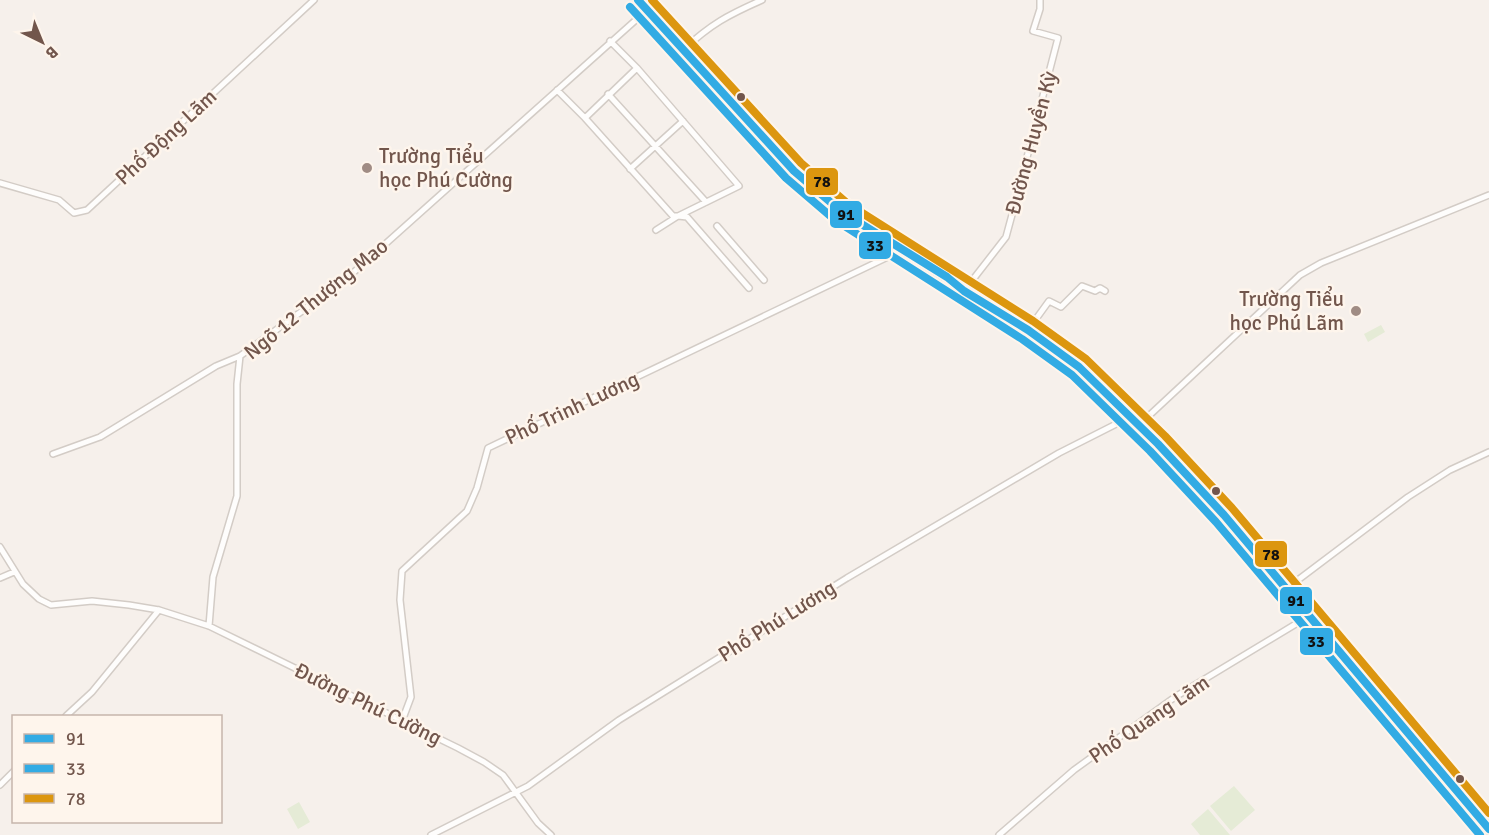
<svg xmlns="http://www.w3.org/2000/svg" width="1489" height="835" viewBox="0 0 1489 835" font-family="Signika,sans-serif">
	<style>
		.green { fill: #e5ebd6 }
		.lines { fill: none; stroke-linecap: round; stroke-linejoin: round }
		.street-casing { stroke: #d3ccc6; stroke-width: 8 }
		.highway-casing { stroke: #d5cbc6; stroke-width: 12 }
		.street { stroke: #fefdfc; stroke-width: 5 }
		.highway { stroke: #f0e7e4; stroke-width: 9 }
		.bus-1-casing { stroke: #fef5ec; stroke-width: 12 }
		.bus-2-casing { stroke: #fef5ec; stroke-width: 12 }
		.bus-3-casing { stroke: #fef5ec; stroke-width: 12 }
		.bus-1 { stroke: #32abe4; stroke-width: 8 }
		.bus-2 { stroke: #32abe4; stroke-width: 8 }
		.bus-3 { stroke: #dc960f; stroke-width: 8 }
		.bus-dot { fill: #72564c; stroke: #fef5ec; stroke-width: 2 }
		.poi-dot { fill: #a08c84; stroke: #fef5ec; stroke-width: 2 }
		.labels { text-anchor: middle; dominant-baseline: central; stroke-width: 5; stroke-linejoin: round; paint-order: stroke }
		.street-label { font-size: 21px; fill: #72564c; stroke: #fef5ec }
		.poi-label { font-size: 21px; fill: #72564c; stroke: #fef5ec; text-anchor: start }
		.line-badge { stroke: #fef5ec; stroke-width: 2 }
		.pale-badge-label { font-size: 16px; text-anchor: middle; font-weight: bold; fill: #111 }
	</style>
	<rect width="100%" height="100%" fill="#f6f0eb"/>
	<path class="green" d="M1381,325l4,7 -17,10 -4,-8z
		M1234,786l21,24 -24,21 -21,-25z
		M299,802l11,20 -12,7 -11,-20z
		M1208,809l22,26h-30l-9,-11z"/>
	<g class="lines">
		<g class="street-casing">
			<path id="street" d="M610,41l27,27
				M683,50c28,-26 45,-35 79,-50
				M557,90l28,28 88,98h5l61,-30 -102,-118 -52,50
				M608,94l98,108
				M630,169l53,-48
				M0,183l59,17 15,13 13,-3 227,-210
				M717,226l47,54
				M656,230l22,-14 9,1 62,71
				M964,291l42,-54 7,-26 45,-173 -25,-7 7,-22v-9
				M1028,330l21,-29 12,6 21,-21 13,5 5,-3 5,3
				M1139,425l161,-150 21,-12 168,-68
				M53,454l47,-17 116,-71 24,-10
				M0,547l23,37 16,15 12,6 41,-4 37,4 30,5 50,16 249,122 26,14 19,13 35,48 13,12
				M0,578l14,-6
				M1286,589l122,-92 42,-27 39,-18
				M209,626l4,-49 24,-81v-112l3,-28 105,-76 302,-270
				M66,716l26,-24 67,-82
				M402,721l9,-24 -11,-97 2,-29 65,-60 10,-23 11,-40 404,-193 7,-6
				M0,785l14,-14
				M431,835l97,-49 91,-66 228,-142 212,-125 71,-36
				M999,835l75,-65 101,-73 134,-81"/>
		</g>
		<g class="highway-casing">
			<path id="highway" d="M638,0l156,171 48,41 57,37 48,28 17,14 64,39 51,37 79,77 66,71 265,314"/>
		</g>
		<use href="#street" class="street"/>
		<use href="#highway" class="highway"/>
		<g class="bus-1-casing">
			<path id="bus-1" d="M638,0l156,171 48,41 105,65 17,14 64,39 51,37 79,77 66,71 265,314"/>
		</g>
		<g class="bus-2-casing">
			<path id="bus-2" d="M630,7l156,171 49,42 187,119 50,36 78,76 66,71 264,313"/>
		</g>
		<g class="bus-3-casing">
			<path id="bus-3" d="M652,0l149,163 47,41 185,117 53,38 79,77 67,72 257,305"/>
		</g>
		<use href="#bus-1" class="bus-1"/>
		<use href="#bus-2" class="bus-2"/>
		<use href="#bus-3" class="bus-3"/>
	</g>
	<g class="bus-dot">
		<circle cx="741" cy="97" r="5"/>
		<circle cx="1216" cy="491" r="5"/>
		<circle cx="1460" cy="779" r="5"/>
	</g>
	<g class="poi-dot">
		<circle cx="367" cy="168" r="6"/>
		<circle cx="1356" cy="311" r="6"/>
	</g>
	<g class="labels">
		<g class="street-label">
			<text transform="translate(166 137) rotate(-43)">Phố Động Lãm</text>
			<text transform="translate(1031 143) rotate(-75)">Đường Huyền Kỳ</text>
			<text transform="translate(316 299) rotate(-39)">Ngõ 12 Thượng Mao</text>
			<text transform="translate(572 408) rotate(-25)">Phố Trinh Lương</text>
			<text transform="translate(777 621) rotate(-32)">Phố Phú Lương</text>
			<text transform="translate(368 704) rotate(26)">Đường Phú Cường</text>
			<text transform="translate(1149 719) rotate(-34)">Phố Quang Lãm</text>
		</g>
		<g class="poi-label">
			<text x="379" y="156">Trường Tiểu<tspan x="379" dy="24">học Phú Cường</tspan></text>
			<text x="1344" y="299" text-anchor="end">Trường Tiểu<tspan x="1344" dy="24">học Phú Lãm</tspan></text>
		</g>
	</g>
	<g class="line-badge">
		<rect x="805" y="167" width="34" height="29" rx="6" fill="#dc960f"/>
		<rect x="829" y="200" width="34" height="29" rx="6" fill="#32abe4"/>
		<rect x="858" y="231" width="34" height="29" rx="6" fill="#32abe4"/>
		<rect x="1254" y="540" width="34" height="28" rx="6" fill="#dc960f"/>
		<rect x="1279" y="586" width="34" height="29" rx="6" fill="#32abe4"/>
		<rect x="1299" y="627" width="35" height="29" rx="6" fill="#32abe4"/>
	</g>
	<g class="pale-badge-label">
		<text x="822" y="187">78</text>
		<text x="846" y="220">91</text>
		<text x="875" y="251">33</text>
		<text x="1271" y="560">78</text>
		<text x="1296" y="606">91</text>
		<text x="1316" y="647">33</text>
	</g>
	<rect x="12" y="715" width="210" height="108" fill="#fef5ec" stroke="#c6b5ac" stroke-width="1.5"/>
	<rect x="24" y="734" width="30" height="9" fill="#32abe4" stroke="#c6b5ac" stroke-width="1.5"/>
	<text x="66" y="745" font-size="18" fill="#72564c">91</text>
	<rect x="24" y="764" width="30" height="9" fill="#32abe4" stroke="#c6b5ac" stroke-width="1.5"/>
	<text x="66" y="775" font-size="18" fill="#72564c">33</text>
	<rect x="24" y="794" width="30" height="9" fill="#dc960f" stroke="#c6b5ac" stroke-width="1.5"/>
	<text x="66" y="805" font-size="18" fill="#72564c">78</text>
	<g transform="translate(42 42) rotate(137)" stroke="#fef5ec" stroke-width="4.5" paint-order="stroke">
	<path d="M0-4.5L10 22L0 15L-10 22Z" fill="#72564c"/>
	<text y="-9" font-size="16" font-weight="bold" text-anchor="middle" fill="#72564c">B</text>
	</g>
</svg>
